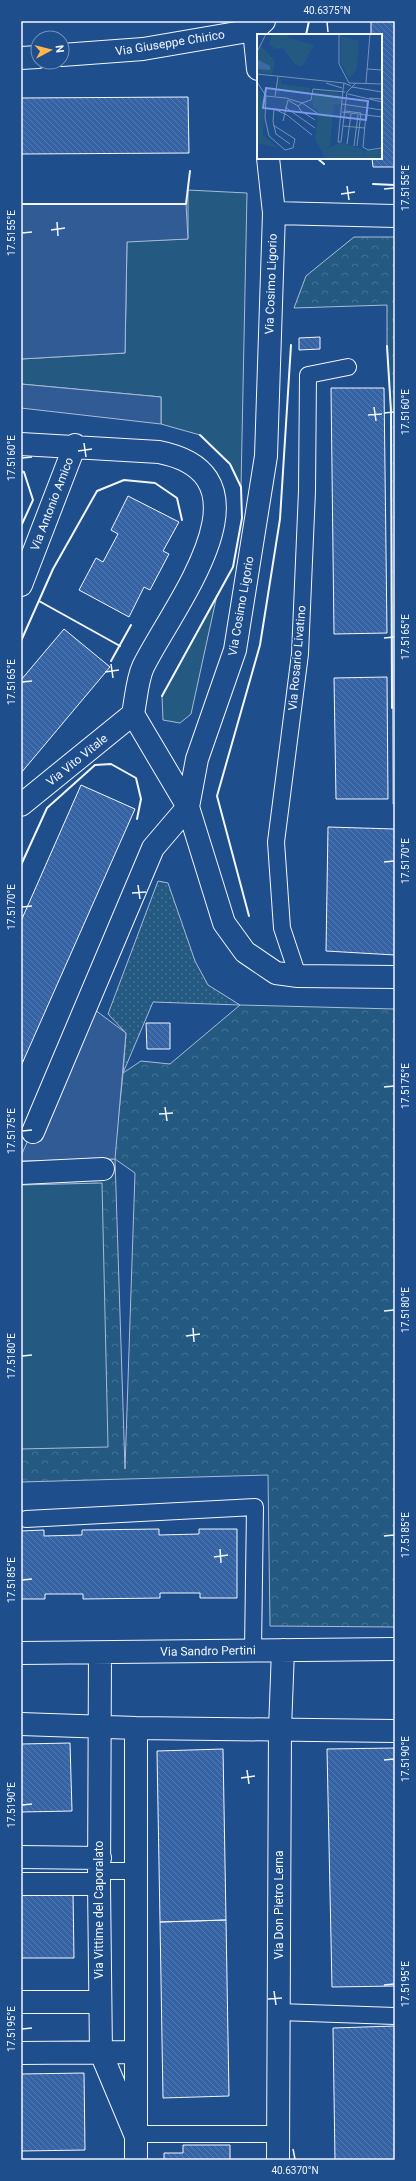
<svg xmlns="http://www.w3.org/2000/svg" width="416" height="2181" viewBox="0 0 416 2181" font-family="Roboto,sans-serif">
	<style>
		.grass { fill: url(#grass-dots); stroke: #a8bbd7 }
		.forest { fill: url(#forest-crowns); stroke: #a8bbd7; fill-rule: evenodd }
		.garden { fill: #245a82; stroke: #a8bbd7 }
		.parking { fill: #305b95; stroke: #a8bbd7 }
		.building { fill: url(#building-back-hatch); stroke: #f2f6ff }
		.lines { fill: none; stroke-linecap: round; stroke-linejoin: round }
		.lane-casing { stroke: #f2f6ff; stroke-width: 18 }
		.street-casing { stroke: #f2f6ff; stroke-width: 24 }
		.lane { stroke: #1f4e8c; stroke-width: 16 }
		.street { stroke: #1f4e8c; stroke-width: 22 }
		.wall { stroke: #f2f6ff; stroke-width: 2 }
		.ticks { fill: none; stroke: #f2f6ff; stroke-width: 1.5 }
		.labels { text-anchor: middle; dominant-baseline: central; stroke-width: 3; stroke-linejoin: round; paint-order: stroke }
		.street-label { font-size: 12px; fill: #f2f6ff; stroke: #1f4e8c }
		.inset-road { fill: none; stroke: #7391ba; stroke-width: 1 }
		.view { fill: #7d9aea; fill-opacity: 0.15; stroke: #7d9aea; stroke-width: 2 }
		.inset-edge { fill: none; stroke: #f2f6ff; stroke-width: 2 }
		.neatline { fill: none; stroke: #f2f6ff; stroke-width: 1.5 }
		.ticks-label { font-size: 10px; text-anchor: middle; fill: #f2f6ff }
	</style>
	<defs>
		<pattern id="grass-dots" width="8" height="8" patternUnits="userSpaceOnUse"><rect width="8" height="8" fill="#245a82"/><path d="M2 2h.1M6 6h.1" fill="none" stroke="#447295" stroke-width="1.8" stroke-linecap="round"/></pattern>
		<pattern id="forest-crowns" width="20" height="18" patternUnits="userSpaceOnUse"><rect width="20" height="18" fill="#245a82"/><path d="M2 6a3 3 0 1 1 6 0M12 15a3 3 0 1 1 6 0" fill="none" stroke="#447295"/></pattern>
		<pattern id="building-back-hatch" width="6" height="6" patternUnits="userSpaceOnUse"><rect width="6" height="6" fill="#3563a3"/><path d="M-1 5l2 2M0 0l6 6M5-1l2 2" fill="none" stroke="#537ab1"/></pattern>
	</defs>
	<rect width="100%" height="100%" fill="#1f4e8c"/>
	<path class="grass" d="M158,881l10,2 27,78 13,24 32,20 -87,-3 -30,71 3,-40 -18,-19z"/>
	<path class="forest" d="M354,237h41v567h-2l-2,-393 -4,-65v-41l-93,3 12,-32z
		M240,1005l155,4v618l-125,-1 -2,-151 -247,7v-321l93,-2 9,-86 18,-12 29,3zM115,1159l20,14 -10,296z"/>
	<path class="garden" d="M188,190l59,3 -6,294 -11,-23 -30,-29 -39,-11v-27l-140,-13v-25l104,-6 2,-112 61,-2z
		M217,595l-26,119 -11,9 -17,-3 -1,-24z
		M102,1183l6,264 -87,2v-264z"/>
	<path class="parking" d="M21,204h165l2,35 -61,3 -2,111 -104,6z
		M21,384l140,13v27l-140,-16z
		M87,1004l39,29 -11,126 -94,2v-5z"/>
	<path class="building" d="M371,21h24v146h-22l-1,-9h9v-123h-10z
		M188,97l1,56 -168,1v-56z
		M320,337v12l-21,1v-12z
		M331,388h53l3,245 -53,1z
		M128,496l51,26 -16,29 6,3 -19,36 -6,-3 -15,30 -50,-27 17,-32 7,4 15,-28 -7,-4z
		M64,629l46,38 -89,106v-93z
		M387,677l1,122h-52l-2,-121z
		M81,785l54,24 -114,257v-145z
		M328,827l67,2v126l-69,-4z
		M146,1023h24v26h-23z
		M159,1529v6l40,-1v-5h38v69h-37v-5h-40v5l-77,1v-5h-38v5h-24v-68l23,-1v6l38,-1v-5z
		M70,1743l2,68 -51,1v-68z
		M395,1748v238l-63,1 -5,-238z
		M223,1749l3,171 -66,2 -3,-171z
		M73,1893l1,65h-53v-64z
		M226,1920l3,176 -66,2 -3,-176z
		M395,2026v134h-60l-2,-132z
		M84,2073l1,77 -64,1v-77z
		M183,2145h47v15h-66v-7h19z"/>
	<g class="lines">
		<g class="lane-casing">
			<path id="lane" d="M298,976l-16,-48 -6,-86 24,-188 7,-163 1,-116 40,-8
				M26,1519l229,-12 -2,143
				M99,1871h38
				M279,2012l116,4
				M135,2134h144"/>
		</g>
		<g class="street-casing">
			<path id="street" d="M62,55l81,-6 111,-19
				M21,58l17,-1
				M258,69l-4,-39 10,-9
				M268,158l6,55 -8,243 -31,194 -38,109 -9,48 36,116 21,29 31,21 22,3 97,1
				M274,213l121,3
				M21,444l138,8c121,24 12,157 -16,215 -6,13 -7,32 -10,47l55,93 -35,41 -120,284
				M21,585l54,-140
				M21,805l112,-91
				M21,1173l82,-4
				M21,1653l374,-4
				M100,1653l-1,231 2,169 34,81
				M21,1724l115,4 259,3
				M21,1857l79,1
				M21,1884h78
				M21,2002h78
				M21,2053l115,-1v-324
				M136,2160v-108
				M278,2160l2,-431 3,-79"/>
		</g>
		<use href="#lane" class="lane"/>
		<use href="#street" class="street"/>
		<path class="wall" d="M306,35l3,-14
			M317,158l7,6
			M373,184l22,1
			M21,204h165l4,-33
			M387,346l4,65 1,297
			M21,471l3,1 9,28 -11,24
			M39,601l81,45
			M21,641l32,-72 44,-78 27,-11 31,3 22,15 5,22
			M111,661l20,-36
			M162,696l71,-129 9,-49 -1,-31 -11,-23 -30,-29
			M21,865l26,-57 48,-43 16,-1 25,14 5,21 -4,20
			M249,916l-32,-120 43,-151 20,-126 11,-174"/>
	</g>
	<path class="ticks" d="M327,22l1,10M347,186l2,14M384,189l10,-1M341,194l14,-2M57,222l1,14M51,230l14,-2M22,233l10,-1M374,407l2,14M384,413l10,-1M368,415l14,-1M84,443l2,14M78,451l14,-2M22,458l10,-1M384,638l10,-1M111,664l2,14M105,672l14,-2M22,682l10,-1M384,862l10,-1M138,885l2,14M132,893l14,-1M22,907l10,-1M384,1087l10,-1M165,1107l2,14M159,1114l14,-1M22,1131l10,-1M384,1311l10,-1M193,1328l1,14M186,1336l14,-2M22,1356l10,-1M384,1536l10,-1M220,1549l1,14M214,1557l14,-2M22,1580l10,-1M384,1760l10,-1M247,1770l2,14M241,1778l14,-2M22,1805l10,-1M384,1985l10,-1M274,1991l2,14M268,1999l14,-1M22,2029l10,-1M293,2149l2,10"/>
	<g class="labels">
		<g class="street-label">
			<text transform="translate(170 43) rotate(-9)">Via Giuseppe Chirico</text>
			<text transform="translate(271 284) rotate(-88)">Via Cosimo Ligorio</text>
			<text transform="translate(52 504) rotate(-69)">Via Antonio Amico</text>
			<text transform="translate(241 606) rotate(-80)">Via Cosimo Ligorio</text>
			<text transform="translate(297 658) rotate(-85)">Via Rosario Livatino</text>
			<text transform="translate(77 760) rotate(-39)">Via Vito Vitale</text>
			<text transform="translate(208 1651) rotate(-1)">Via Sandro Pertini</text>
			<text transform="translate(279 1905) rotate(-90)">Via Don Pietro Lerna</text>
			<text transform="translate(99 1910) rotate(-90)">Via Vittime del Caporalato</text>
		</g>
	</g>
	<g transform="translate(257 34)">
		<rect width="125" height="125" fill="#1f4e8c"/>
		<path d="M18,0h13l1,4 -3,-1 -3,11 -7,1 -7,-5 2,-8zM84,2l18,5 -2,27 -8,11 -8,-16zM0,51l7,18 -1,32 15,13 -21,-5zM59,98l15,2 -1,12 -9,4 -6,-11zM125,116v9h-16l-2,-8z" fill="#245a82"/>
		<path d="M29,3l28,8 -12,22 -7,-3 -13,-17 -3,-6zM4,12l14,15 -3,13 -15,-2v-17zM24,45v5l29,4v4l-30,-1 -1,5 -3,-4 3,-12zM57,56l24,3 4,5 -1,6h-7l-3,30 -15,-2 2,-23 -4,-1 -2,-6zM85,109l20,6 4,10h-41l-4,-9z" fill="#245a82"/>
		<path d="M63 80a5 5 0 1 1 10 0a5 5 0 1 1-10 0Z" fill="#245a82"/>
		<path d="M0,25l13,7v4l-13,-1z" fill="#3b69a3"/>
		<path class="inset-road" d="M82,0v30l10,19M0,18l9,-18M110,35l15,1M0,40l87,9M0,48l9,14 20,2 16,5 9,-3 2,-11 32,3M69,49l16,5M92,49l33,1M109,49l4,-49M95,53l30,5M86,56l-5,52h3l6,-50M86,56l1,-7 7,3M90,58l9,-9M91,60l34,8M9,62l-1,22 4,18 16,14 8,-2 2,-9 -22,-14M18,62l3,-19M112,64l13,1M85,70l40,6M41,72l3,5 14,9M28,73l30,21M88,77l16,2 -4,33M85,78l40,5M109,80l-3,33 5,3 14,-2M26,87l5,-21 10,6 4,-3 15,10M86,92l22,2M33,110l-14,-10 -3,-13 1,-12 13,6 25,20M90,110l4,-30M97,112l4,-31"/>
		<path class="view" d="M9,54l102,13 -2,19 -103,-12z"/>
		<rect width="125" height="125" class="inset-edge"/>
	</g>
	<rect width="416" height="2181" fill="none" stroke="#1f4e8c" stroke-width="44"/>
	<g transform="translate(50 50) rotate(83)"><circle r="19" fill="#1f4e8c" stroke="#7391ba"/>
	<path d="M0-3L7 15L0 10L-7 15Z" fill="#ffb74d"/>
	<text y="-6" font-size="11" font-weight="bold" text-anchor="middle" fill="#f2f6ff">N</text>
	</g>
	<rect x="22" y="22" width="372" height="2137" class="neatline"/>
	<g class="ticks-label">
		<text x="327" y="14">40.6375°N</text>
		<text transform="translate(405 188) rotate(-90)" y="4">17.5155°E</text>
		<text transform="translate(11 233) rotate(-90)" y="4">17.5155°E</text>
		<text transform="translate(405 412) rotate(-90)" y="4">17.5160°E</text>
		<text transform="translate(11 458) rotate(-90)" y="4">17.5160°E</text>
		<text transform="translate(405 637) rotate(-90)" y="4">17.5165°E</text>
		<text transform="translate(11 682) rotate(-90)" y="4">17.5165°E</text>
		<text transform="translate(405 861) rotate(-90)" y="4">17.5170°E</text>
		<text transform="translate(11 907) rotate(-90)" y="4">17.5170°E</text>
		<text transform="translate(405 1086) rotate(-90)" y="4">17.5175°E</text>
		<text transform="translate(11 1131) rotate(-90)" y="4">17.5175°E</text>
		<text transform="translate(405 1310) rotate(-90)" y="4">17.5180°E</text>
		<text transform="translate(11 1356) rotate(-90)" y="4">17.5180°E</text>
		<text transform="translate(405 1535) rotate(-90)" y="4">17.5185°E</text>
		<text transform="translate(11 1580) rotate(-90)" y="4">17.5185°E</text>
		<text transform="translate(405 1759) rotate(-90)" y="4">17.5190°E</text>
		<text transform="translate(11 1805) rotate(-90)" y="4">17.5190°E</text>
		<text transform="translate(405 1984) rotate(-90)" y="4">17.5195°E</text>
		<text transform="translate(11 2029) rotate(-90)" y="4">17.5195°E</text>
		<text x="295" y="2174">40.6370°N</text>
	</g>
</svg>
